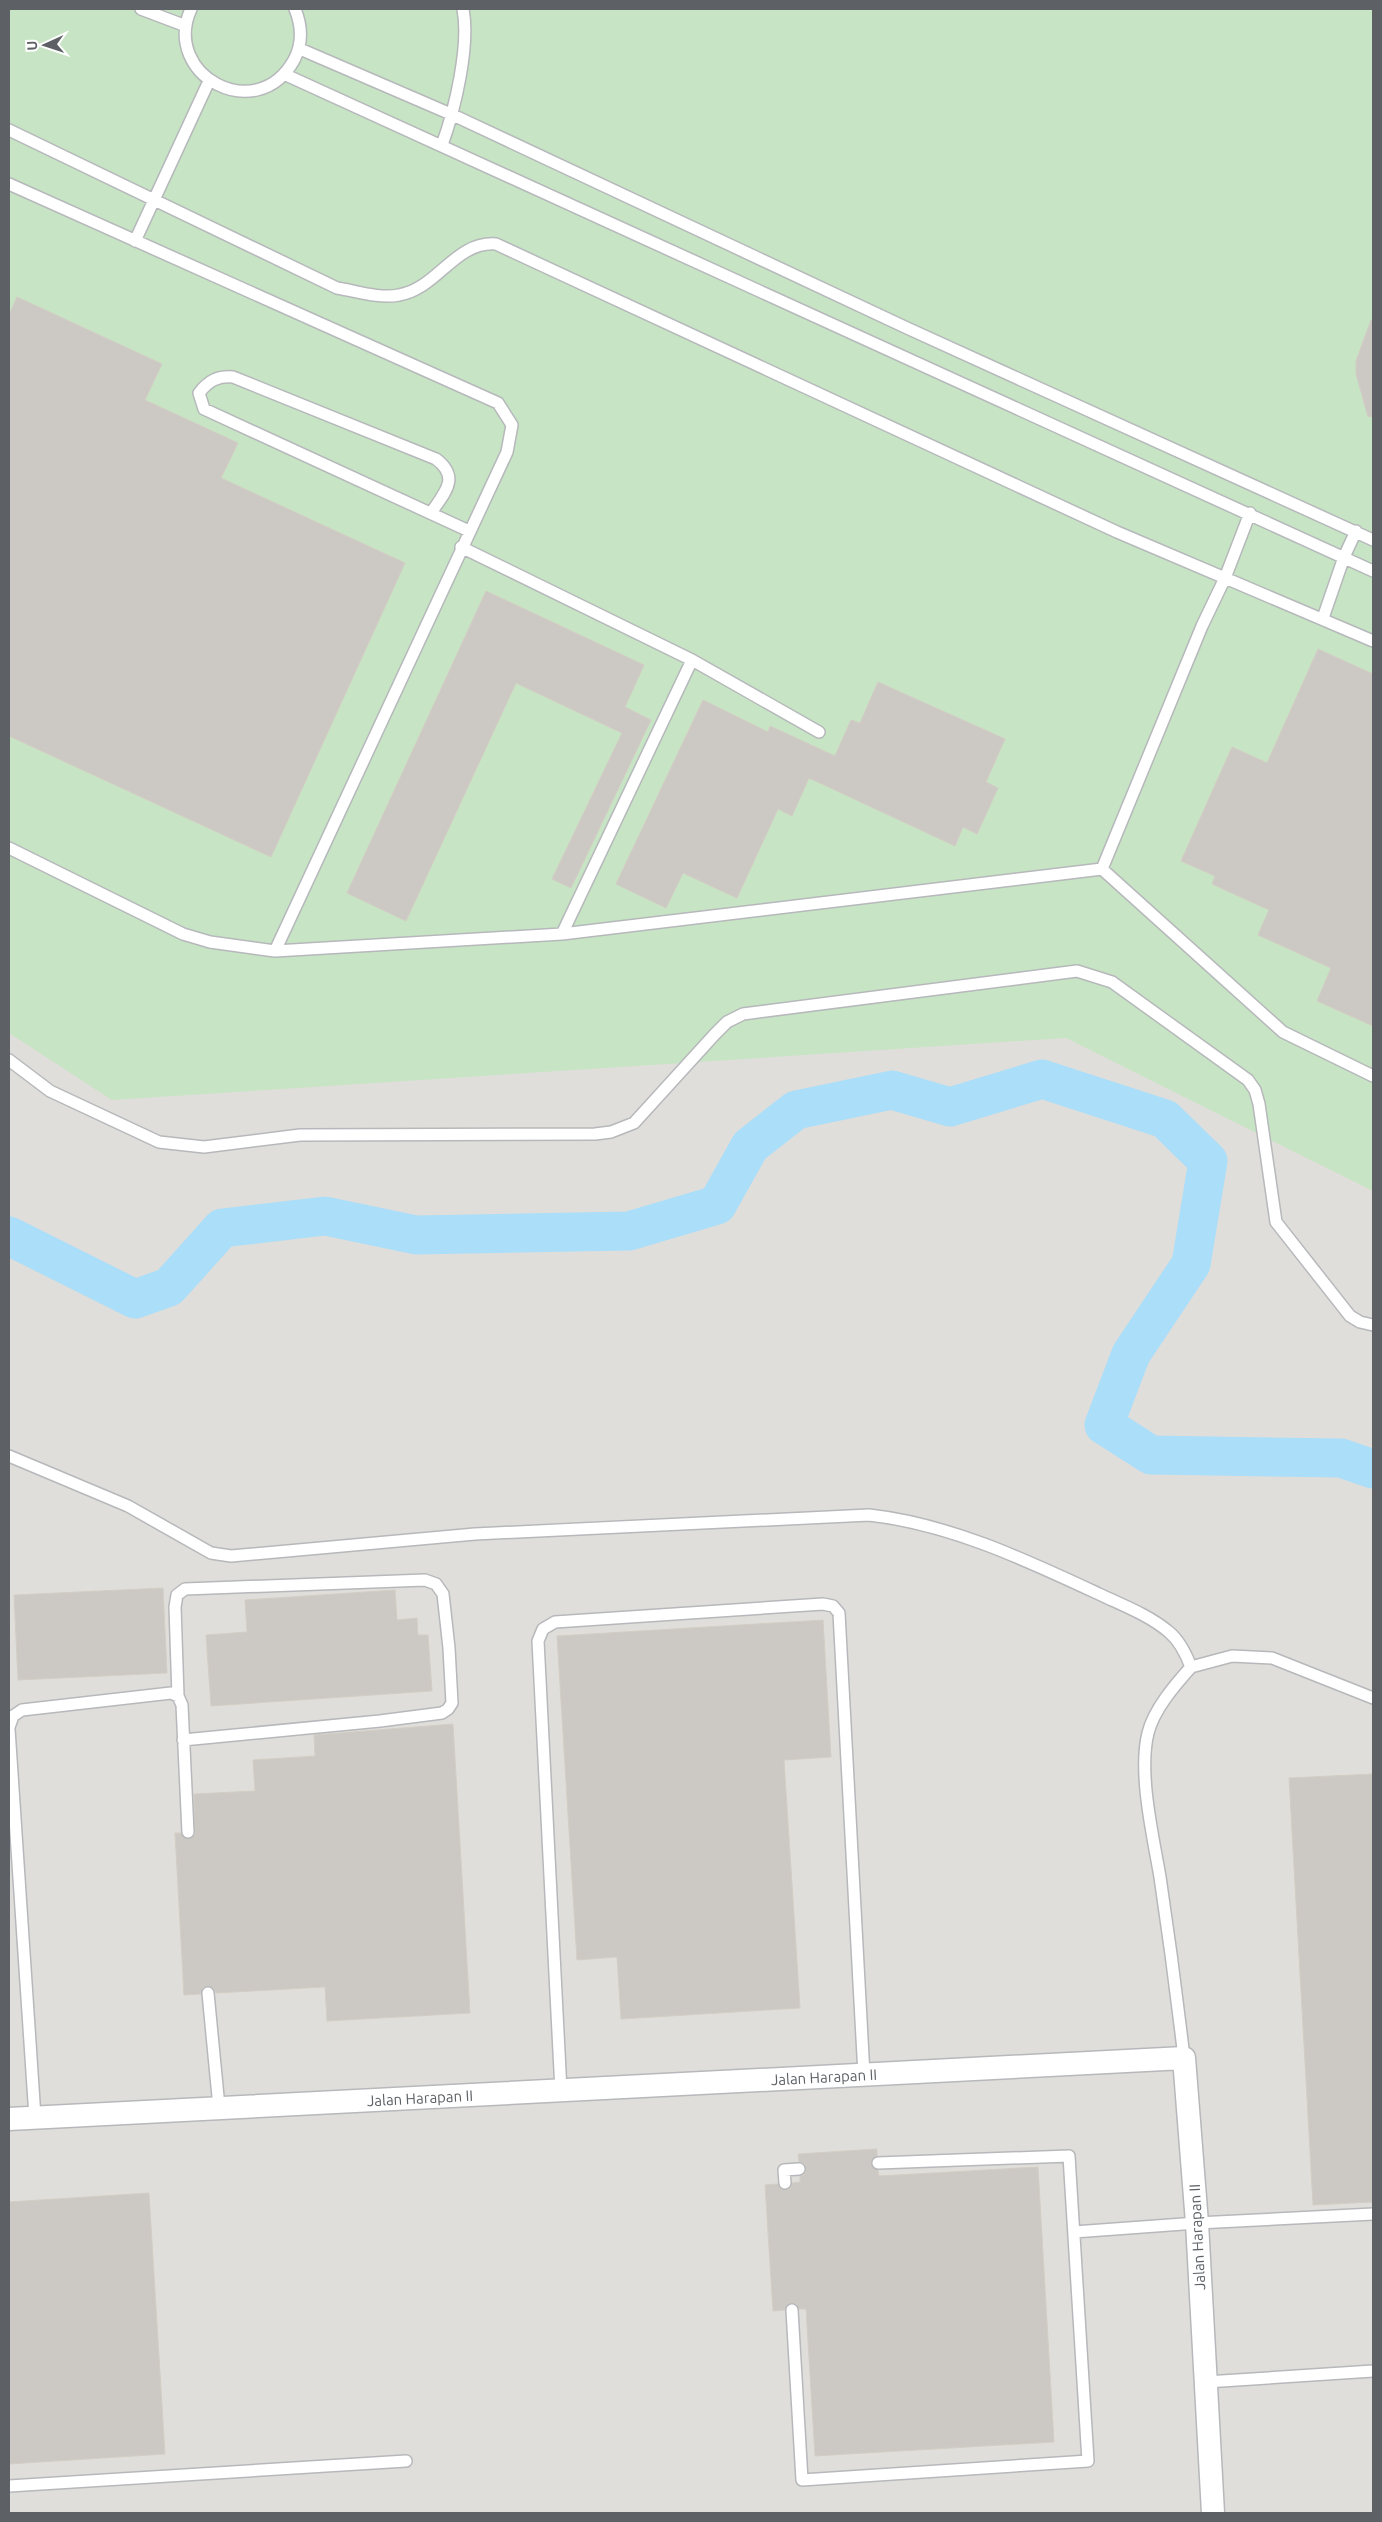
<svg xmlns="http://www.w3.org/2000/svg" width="1382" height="2522" viewBox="0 0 1382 2522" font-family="Ubuntu,sans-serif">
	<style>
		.industrial { fill: #e0deda }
		.green { fill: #c7e4c4 }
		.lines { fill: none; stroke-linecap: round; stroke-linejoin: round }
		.river { stroke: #abdef9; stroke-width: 39 }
		.building { fill: #ccc9c4; stroke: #d3cdc4 }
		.service-casing { stroke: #b6b8bb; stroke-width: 14 }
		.minor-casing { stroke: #b6b8bb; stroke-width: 25 }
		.service { stroke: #fff; stroke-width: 11 }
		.minor { stroke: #fff; stroke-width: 22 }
		.labels { text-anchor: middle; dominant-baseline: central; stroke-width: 4.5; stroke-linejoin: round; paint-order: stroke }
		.street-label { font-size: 15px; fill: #5d6165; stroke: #fff }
	</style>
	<rect width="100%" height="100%" fill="#eeece5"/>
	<path class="industrial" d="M9,9h1364v2504h-1364z"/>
	<path class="green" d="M9,9h1364v1182l-307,-153 -954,62 -103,-67z"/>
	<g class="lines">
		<path class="river" d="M9,1236l126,63 34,-12 53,-59 103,-12 91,19 213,-4 88,-26 33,-59 46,-36 96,-20 58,17 92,-28 123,40 43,42 -17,103 -60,90 -27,71 47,30 190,3 32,11"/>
	</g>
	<path class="building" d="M17,297l145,67 -17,36 93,43 -17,35 184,85 -134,294 -262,-121v-421z
		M1371,320h2v96l-5,1 -12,-43v-13z
		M486,591l158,74 -19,42 26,13 -80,168 -19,-9 70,-146 -106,-50 -110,238 -59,-28z
		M1318,649l55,25v352l-56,-25 14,-33 -73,-33 11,-25 -57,-26 3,-8 -34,-15 51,-114 35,16z
		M878,682l127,57 -19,43 12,6 -21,46 -14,-7 -8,19 -146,-68 -17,38 -14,-7 -41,89 -54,-25 -17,35 -50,-24 87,-184 65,32 2,-6 65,30 16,-36 9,3z
		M163,1588l4,85 -149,7 -4,-85z
		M395,1590l2,30 20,-2 1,17h10l4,56 -221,15 -5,-71 41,-3 -2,-32z
		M823,1620l8,137 -47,3 16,248 -179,11 -4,-62 -40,3 -20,-324z
		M453,1724l17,289 -143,8 -2,-34 -109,6 -2,-5 -6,-2 -5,1 -2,7 -17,1 -9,-162h6l7,6 7,-4 -1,-41 61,-3 -2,-31 62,-4 -1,-21z
		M1373,1774v428l-60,3 -24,-427z
		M877,2149v7l-5,3 -1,5 3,5 4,1 1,6 159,-9 16,275 -239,14 -9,-147h-7l-3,-5 -5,-1 -6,7 -12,1 -8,-126 13,-1 7,6 5,-1 2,-6 8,-1v-6l4,-1 2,-6 -1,-5 -6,-2 -1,-8z
		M149,2193l16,261 -156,10v-262z"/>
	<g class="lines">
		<g class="service-casing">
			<path id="service" d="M141,9l45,17
				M191,9c-30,66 66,118 103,51 9,-17 8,-34 1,-51
				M300,49l153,66 454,213 466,212
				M286,75l1087,496
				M9,130l328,158c19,3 42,11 62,7 38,-6 56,-54 97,-51l621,288 256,109
				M442,145c13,-36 28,-99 21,-136
				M9,184l489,219 14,22 -5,27 -232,499
				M135,241l74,-160
				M431,513c13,-20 30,-35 5,-54l-203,-82c-15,-1 -24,3 -34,16l5,16 265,122
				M461,547l231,113 -130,274
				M1323,618l21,-61 12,-26
				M692,660l127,72
				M9,848l174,86 27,8 65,9 287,-17 540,-65 100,-243 23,-48 25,-65
				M1102,869l181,163 90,44
				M9,1060l41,31 109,51 45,5 96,-12 295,-1 16,-2 23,-9 81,-89 12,-12 16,-8 334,-43 35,11 136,98 7,10 4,14 17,118 74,94 10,6 13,3
				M9,1456l119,50 83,47 20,3 244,-22 394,-19c81,9 157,45 230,79 23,11 50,21 70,38 11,9 17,22 22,35 -16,18 -37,42 -43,66 -10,40 5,103 12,144 9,60 17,120 24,181
				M1191,1667l41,-11 40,2 101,40
				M9,1727l4,-11 9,-6 149,-17 7,3
				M9,1729l26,388
				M183,1740l197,-19 62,-8 6,-4 4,-6 -3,-55 -6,-54 -7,-10 -11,-4 -240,9 -8,6 -2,12 3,89 4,9 6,127
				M208,1993l11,114
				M561,2091l-23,-450 5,-12 12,-7 268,-18 10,2 6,7 25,462
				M785,2183l-1,-13 15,-1
				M1074,2232l123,-9 176,-9
				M792,2310l10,170 286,-19 -19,-305 -191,7
				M1206,2382l167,-11
				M9,2486l397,-25"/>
		</g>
		<g class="minor-casing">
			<path id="minor" d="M9,2119l1175,-61 13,165 16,290"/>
		</g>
		<use href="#service" class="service"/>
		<use href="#minor" class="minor"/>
	</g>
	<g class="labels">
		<g class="street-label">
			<text transform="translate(824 2077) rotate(-3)">Jalan Harapan II</text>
			<text transform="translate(420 2098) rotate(-3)">Jalan Harapan II</text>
			<text transform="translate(1197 2237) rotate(-93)">Jalan Harapan II</text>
		</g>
	</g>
	<rect width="1382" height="2522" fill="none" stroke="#5d6165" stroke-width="20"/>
	<g transform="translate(45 45) rotate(267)" stroke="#ffffff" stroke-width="4" paint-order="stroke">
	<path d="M0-4L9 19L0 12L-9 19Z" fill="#5d6165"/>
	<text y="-8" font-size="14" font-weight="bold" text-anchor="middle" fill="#5d6165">U</text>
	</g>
</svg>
